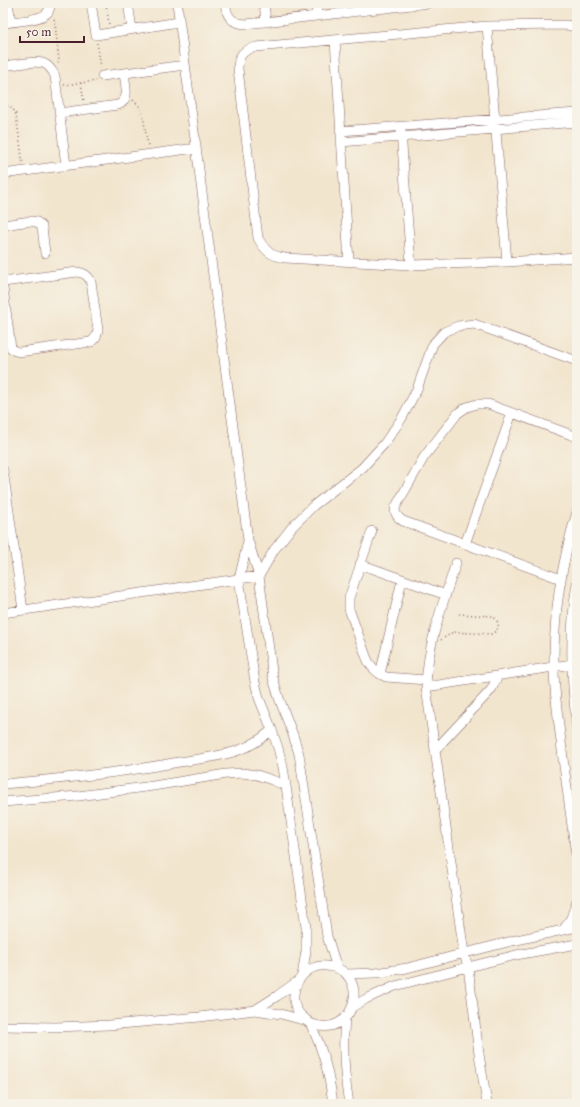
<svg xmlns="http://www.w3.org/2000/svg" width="580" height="1107" viewBox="0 0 580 1107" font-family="'IM FELL Great Primer',serif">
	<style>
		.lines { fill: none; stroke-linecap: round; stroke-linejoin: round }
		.minor-casing { stroke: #856464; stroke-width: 10 }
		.path { stroke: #856464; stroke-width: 1.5; stroke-dasharray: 1 3; stroke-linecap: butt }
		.minor { stroke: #fff; stroke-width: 9 }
	</style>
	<rect width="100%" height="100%" fill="#f7f3e8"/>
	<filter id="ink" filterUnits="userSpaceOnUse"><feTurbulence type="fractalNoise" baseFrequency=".025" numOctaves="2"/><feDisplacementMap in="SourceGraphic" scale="8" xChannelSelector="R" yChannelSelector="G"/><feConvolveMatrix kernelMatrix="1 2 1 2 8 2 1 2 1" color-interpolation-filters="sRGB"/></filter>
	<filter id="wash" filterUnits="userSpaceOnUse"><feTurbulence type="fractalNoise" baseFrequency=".012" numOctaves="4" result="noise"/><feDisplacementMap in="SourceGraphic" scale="16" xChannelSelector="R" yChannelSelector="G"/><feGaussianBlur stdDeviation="0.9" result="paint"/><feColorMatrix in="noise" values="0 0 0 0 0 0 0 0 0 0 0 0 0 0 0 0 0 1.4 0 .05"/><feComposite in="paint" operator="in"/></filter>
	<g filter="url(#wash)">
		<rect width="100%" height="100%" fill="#f2e5ce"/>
	</g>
	<g filter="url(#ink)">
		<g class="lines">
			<g class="minor-casing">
				<path id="minor" d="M8,3l3,19
					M91,3l5,32 83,-13
					M128,3l4,26
					M177,3l71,537 11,36 14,102 6,20 14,37 6,19 28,182 10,32
					M225,3c2,14 6,20 21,21l183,-21
					M264,3l2,19
					M316,3l1,13
					M3,23c10,-1 40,-3 45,-11 2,-3 2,-6 2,-9
					M487,26l20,236
					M577,28l-10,-3 -80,1 -231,21c-13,3 -18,8 -18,22l20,169c7,13 13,18 27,20l126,7 96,-3 70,-5
					M335,40l14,222
					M3,66c8,-1 15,-2 23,-3 14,-2 22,-2 29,13l11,90
					M102,76l83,-11
					M59,113l59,-8c13,-6 7,-20 6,-32
					M340,131l237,-18
					M401,132l10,133
					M341,142l236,-20
					M3,174l193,-26
					M3,225l28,-4 6,1 5,5 3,26
					M3,282l74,-10c7,1 11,3 14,10l7,48 -2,7 -5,5 -72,10 -4,-1 -4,-3 -8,-60
					M3,470l20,140
					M577,512c-16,52 -24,106 -23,160 1,29 6,58 9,87 5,35 9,69 14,103
					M372,531l-23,67v11l17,47 3,7 5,6 6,5 6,3 40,3
					M248,541l-9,38 16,103 4,16 13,32 6,18 5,19 3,19 20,141v24l-4,25
					M465,544l47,-131
					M456,563c-13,40 -29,82 -30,124l38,266 4,14 11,87 8,50
					M360,564l86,31
					M561,579l-158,-58c-6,-4 -8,-7 -8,-13l29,-51 34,-44 9,-6 10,-3h11l89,33
					M577,583c-8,48 -6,98 0,145
					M3,613l256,-37 15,-26 18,-23 21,-21 49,-38 22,-24 18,-26 15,-29 16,-45 11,-12 14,-6 16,-2 103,37
					M380,674l22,-94
					M426,687l146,-23
					M435,750l56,-60 7,-14
					M3,784c59,-5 117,-11 176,-22 20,-3 41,-5 60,-12 13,-4 23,-12 33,-20
					M3,802l75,-6 75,-10 73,-12 16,-1 15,2 15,5 14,6
					M564,929l7,-11 6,-18
					M346,974l30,-1 31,-5 105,-27 65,-14
					M352,1007l14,-8 29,-13 73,-19 48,-12 61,-11
					M255,1010l22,-14 21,-15
					M345,1018c-3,31 -1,56 4,86
					M309,1023c49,20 63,-55 17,-57 -9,-1 -18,3 -24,10 -6,6 -9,16 -8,25 1,6 4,12 9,16 2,2 5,4 7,6 2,3 3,8 5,11 10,22 15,46 18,70
					M3,1026l52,1 54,-2 91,-8 55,-7 26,4 26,7"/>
			</g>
			<path class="path" d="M106,3l3,22
				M54,19l1,4 4,37 -1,3
				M97,43l4,24
				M81,83l3,19
				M64,85l32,-4
				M133,100l6,6 3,4 6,36
				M3,105c7,0 11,4 13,10l7,49
				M441,640l12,-8 38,2c9,-4 10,-12 1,-18l-34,-2"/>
			<use href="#minor" class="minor"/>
		</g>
	</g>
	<rect width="580" height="1107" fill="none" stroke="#f7f3e8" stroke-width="16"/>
	<path d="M20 36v6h64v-6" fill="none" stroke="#4a1f2b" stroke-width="2"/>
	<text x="26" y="36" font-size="12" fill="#4a1f2b" stroke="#f7f3e8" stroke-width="3" paint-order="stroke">50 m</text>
</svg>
